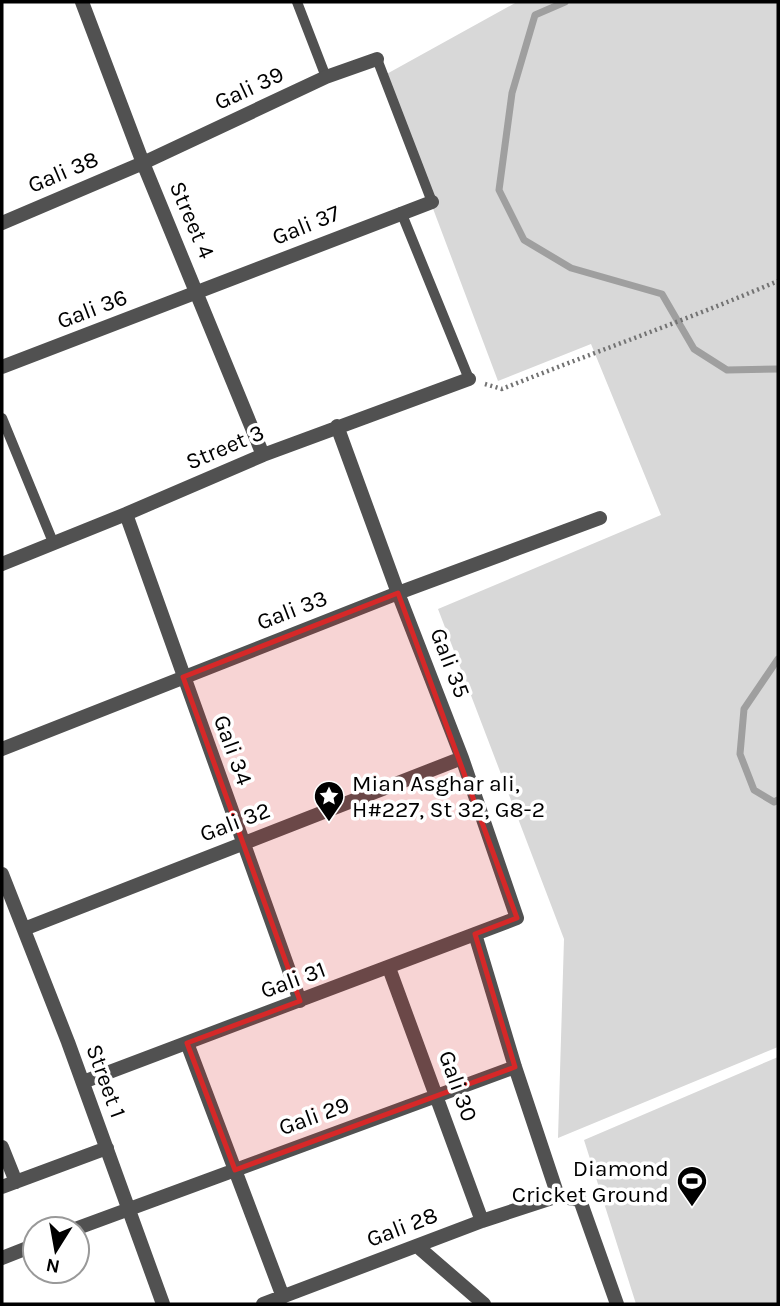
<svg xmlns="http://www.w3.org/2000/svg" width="780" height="1306" viewBox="0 0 780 1306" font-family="Karla,sans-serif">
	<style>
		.green { fill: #d8d8d8 }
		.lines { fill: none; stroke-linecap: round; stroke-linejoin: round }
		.stream { stroke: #9f9f9f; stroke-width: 7 }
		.path { stroke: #737373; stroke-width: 4.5; stroke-dasharray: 2 3.5; stroke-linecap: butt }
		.lane { stroke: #515151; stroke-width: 10 }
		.street { stroke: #515151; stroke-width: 14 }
		.marked { fill: #d62828; fill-opacity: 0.2; stroke: #d62828; stroke-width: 5; stroke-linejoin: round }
		.labels { text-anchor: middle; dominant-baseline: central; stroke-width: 7; stroke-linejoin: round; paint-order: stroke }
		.street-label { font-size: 23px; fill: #000; stroke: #fff }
		.poi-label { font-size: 23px; fill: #000; stroke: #fff; text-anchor: start }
	</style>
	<rect width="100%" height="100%" fill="#fff"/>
	<path class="green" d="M517,2h261v1045l-220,91 6,-199 -126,-330 223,-94 -70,-171 -93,37 -115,-305z
		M778,1057v247h-142l-52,-164z"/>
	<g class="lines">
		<path class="stream" d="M565,2l-30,13 -23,78 -13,97 25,50 47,28 91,26 32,55 33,21 51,-1
			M778,659l-34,50 -4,45 14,36 20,12 4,-2"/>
		<path class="path" d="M485,384l17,5c92,-37 185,-69 276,-108"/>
		<path class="lane" d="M297,2l29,75
			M377,59l55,143
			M401,212l68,167
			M2,418l51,124"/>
		<path class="street" d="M82,2l61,161 120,292
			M2,223l141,-60 183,-86 51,-18
			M2,367l430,-165
			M126,514l174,487
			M2,564l124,-50 137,-59 206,-76
			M2,749l396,-156 202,-75
			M2,874l66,168 95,262
			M24,929l438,-171
			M475,934l40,133 43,129
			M389,968l93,253
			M187,1043l96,254
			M83,1082l434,-164 -55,-160 -64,-165 -61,-167
			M2,1147l14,35
			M2,1187l105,-39
			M75,1229l440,-162
			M417,1246l67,58
			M2,1258l33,-13
			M263,1304l219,-83 76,-25 22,4 37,104"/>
	</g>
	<path class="marked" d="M398,593l119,325 -42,16 40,133 -280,103 -48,-127 113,-42 -117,-324z"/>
	<defs>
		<g id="sight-pin" transform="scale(1.575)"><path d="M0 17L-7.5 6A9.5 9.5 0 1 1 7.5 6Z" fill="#000" stroke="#fff"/><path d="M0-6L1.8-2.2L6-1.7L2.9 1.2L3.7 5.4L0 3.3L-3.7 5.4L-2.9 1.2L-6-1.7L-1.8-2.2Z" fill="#fff"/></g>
		<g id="stadium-pin" transform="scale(1.575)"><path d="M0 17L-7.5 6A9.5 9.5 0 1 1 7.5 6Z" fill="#000" stroke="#fff"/><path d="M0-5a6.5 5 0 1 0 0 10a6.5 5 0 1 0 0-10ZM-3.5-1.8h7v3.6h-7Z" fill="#fff"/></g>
	</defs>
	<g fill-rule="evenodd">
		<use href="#sight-pin" x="329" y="796"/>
		<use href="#stadium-pin" x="692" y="1181"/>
	</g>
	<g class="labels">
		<g class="street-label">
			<text transform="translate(249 88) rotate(-25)">Gali 39</text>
			<text transform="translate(63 172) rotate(-23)">Gali 38</text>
			<text transform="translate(192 220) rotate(67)">Street 4</text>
			<text transform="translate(306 225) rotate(-22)">Gali 37</text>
			<text transform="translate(92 309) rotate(-21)">Gali 36</text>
			<text transform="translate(225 447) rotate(-23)">Street 3</text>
			<text transform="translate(292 610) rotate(-21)">Gali 33</text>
			<text transform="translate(450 663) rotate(69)">Gali 35</text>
			<text transform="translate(233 750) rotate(70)">Gali 34</text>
			<text transform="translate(235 822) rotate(-21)">Gali 32</text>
			<text transform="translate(293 980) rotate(-20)">Gali 31</text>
			<text transform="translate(106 1081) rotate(70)">Street 1</text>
			<text transform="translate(458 1086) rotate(70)">Gali 30</text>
			<text transform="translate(314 1116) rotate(-20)">Gali 29</text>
			<text transform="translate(402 1227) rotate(-21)">Gali 28</text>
		</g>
		<g class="poi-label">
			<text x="352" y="783">Mian Asghar ali,<tspan x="352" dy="26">H#227, St 32, G8-2</tspan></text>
			<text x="669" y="1168" text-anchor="end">Diamond<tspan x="669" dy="26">Cricket Ground</tspan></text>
		</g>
	</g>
	<rect width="780" height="1306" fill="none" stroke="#000000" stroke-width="7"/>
	<g transform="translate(56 1250) rotate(191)"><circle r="33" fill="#ffffff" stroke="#999999" stroke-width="2"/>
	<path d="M0-5L12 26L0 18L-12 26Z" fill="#000000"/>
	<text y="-10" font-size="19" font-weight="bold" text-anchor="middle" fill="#000000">N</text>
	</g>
</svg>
